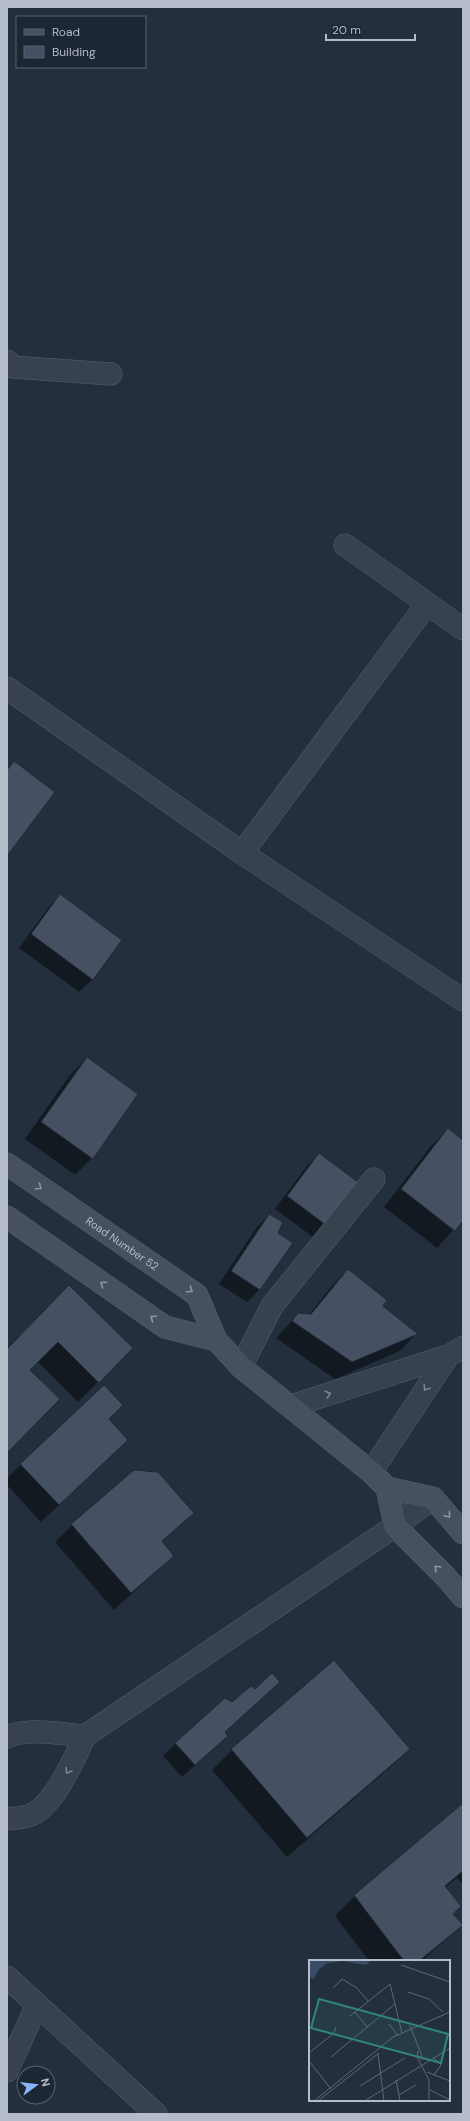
<svg xmlns="http://www.w3.org/2000/svg" width="470" height="2121" viewBox="0 0 470 2121" font-family="'DM Sans',sans-serif">
	<style>
		.shadow { fill: #0007 }
		.building { fill: #455162; stroke: #1f2835 }
		.lines { fill: none; stroke-linecap: round; stroke-linejoin: round }
		.street-casing { stroke: #565f6c; stroke-width: 23 }
		.secondary-casing { stroke: #565f6c; stroke-width: 23 }
		.street { stroke: #38414e; stroke-width: 22 }
		.secondary { stroke: #465061; stroke-width: 22 }
		.oneway { stroke: #8e96a5 }
		.oneway2 { stroke: #7c8592 }
		.labels { text-anchor: middle; dominant-baseline: central; stroke-width: 3; stroke-linejoin: round; paint-order: stroke }
		.street-label { font-size: 11px; fill: #b4bcc9; stroke: #1d2633 }
		.inset-road { fill: none; stroke: #5e6776; stroke-width: 1 }
		.view { fill: #308480; fill-opacity: 0.15; stroke: #308480; stroke-width: 2 }
		.inset-edge { fill: none; stroke: #b4bcc9; stroke-width: 2 }
	</style>
	<rect width="100%" height="100%" fill="#242f3e"/>
	<path class="shadow" d="M60,895l61,45 -29,40 -13,12 -60,-44 29,-40z
		M87,1058l5,100 -17,17 -50,-36 45,-64z
		M448,1129l15,12v78l-26,29 -53,-41 47,-61z
		M319,1154l42,31 -44,55 -42,-31 31,-42z
		M269,1215l-9,74 -13,13 -28,-18 38,-57z
		M348,1270l33,36 35,28 -16,17 -65,28 -59,-41 22,-24 11,1 22,-28z
		M49,1306l82,42 -53,54 -41,-41 -8,9 -22,82v-103z
		M108,1419l19,21 -86,82 -34,-37v-7l14,-14z
		M192,1513l-31,29 12,14 -59,54 -59,-68 17,-17z
		M279,1682l-55,51 -10,15 -32,29 -19,-21 13,-13 56,-40 22,-12z
		M408,1749l-20,20 -101,88 -75,-87 20,-20z
		M463,1805v79l-6,-6 -12,10 7,26 10,11 -40,36h-53l-34,-45 20,-20z"/>
	<path class="building" d="M14,761l41,31 -48,64v-86z
		M60,894l62,46 -29,40 -62,-46z
		M87,1057l51,37 -45,65 -52,-37z
		M448,1128l15,12v81l-8,10 -54,-42z
		M319,1153l43,32 -32,43 -43,-32z
		M269,1214l14,8 -5,11 15,10 -33,47 -29,-19z
		M348,1269l39,31 -4,6 35,28 -66,28 -60,-41 6,-8 13,1z
		M69,1285l64,63 -34,35 -41,-41 -28,28 30,29 -53,54v-104z
		M104,1385l19,20 -14,14 19,21 -69,65 -39,-41z
		M134,1470l24,2 36,41 -32,28 12,15 -43,37 -60,-69z
		M334,1660l76,89 -103,89 -76,-89z
		M272,1673l8,9 -55,50 3,4 -33,29 -20,-22 50,-45 7,4 19,-16 4,3z
		M463,1803v68l-18,15 16,20 -8,8 10,11 -44,36h-15l-50,-66z"/>
	<g class="lines">
		<g class="street-casing">
			<path id="street" d="M7,361l6,6 98,7
				M345,545l118,84
				M7,688l235,165 221,147
				M242,853l185,-249
				M241,1367l31,-61 102,-127
				M291,1406l157,-50 15,-9
				M371,1472l77,-116
				M7,1737c22,-10 54,-3 78,-1
				M7,1819c7,-1 18,-1 24,-4 24,-11 43,-56 54,-79l310,-210 38,-28
				M7,1977l149,137
				M7,2071l30,-66"/>
		</g>
		<g class="secondary-casing">
			<g id="secondary">
				<path id="s1" d="M7,1164l190,131 19,45 25,27 130,105 16,16 8,38 50,50 18,21"/>
				<path d="M7,1217l158,110 51,13"/>
				<path d="M387,1488l46,10 30,35"/>
			</g>
		</g>
		<use href="#street" class="street"/>
		<use href="#secondary" class="secondary"/>
	</g>
	<defs><path id="oneway-chevron" d="M-2-3.5L2.5 0L-2 3.5" fill="none" stroke-width="1.6" stroke-linecap="round" stroke-linejoin="round"/></defs>
	<g class="oneway">
		<use href="#oneway-chevron" transform="translate(39 1187) rotate(35)"/>
		<use href="#oneway-chevron" transform="translate(103 1284) rotate(-145)"/>
		<use href="#oneway-chevron" transform="translate(190 1290) rotate(34)"/>
		<use href="#oneway-chevron" transform="translate(153 1318) rotate(-145)"/>
		<use href="#oneway-chevron" transform="translate(448 1515) rotate(50)"/>
		<use href="#oneway-chevron" transform="translate(437 1568) rotate(-135)"/>
	</g>
	<g class="oneway2">
		<use href="#oneway-chevron" transform="translate(426 1388) rotate(124)"/>
		<use href="#oneway-chevron" transform="translate(328 1394) rotate(-18)"/>
		<use href="#oneway-chevron" transform="translate(68 1771) rotate(120)"/>
	</g>
	<g class="labels">
		<g class="street-label">
			<text stroke="none"><textPath href="#s1" startOffset="140">Road Number 52</textPath></text>
		</g>
	</g>
	<g transform="translate(309 1960)">
		<rect width="141" height="141" fill="#242f3e"/>
		<path d="M0,0h61l-2,4 -5,1 -19,-4 -16,2 -9,6 -5,10 -5,-2z" fill="#394c67"/>
		<path class="inset-road" d="M92,5l49,17M24,28l9,-9 15,9 11,13M99,32l21,7 14,13M46,52l12,15M41,56l40,-32 12,49M80,64l9,12M101,66l12,30 -1,4M109,91l-1,6 12,23v21M0,93l25,-20 2,-6M69,94l6,47M22,97l64,-53M125,98l7,7 -7,10M0,101l22,28M118,112l23,9M87,120l4,21M51,126l45,-28M121,130l20,10M90,135l17,-10M57,140l84,-52M5,141l79,-64 57,-25M9,141l61,-48"/>
		<path class="view" d="M10,39l129,35 -7,29 -130,-35z"/>
		<rect width="141" height="141" class="inset-edge"/>
	</g>
	<rect width="470" height="2121" fill="none" stroke="#b4bcc9" stroke-width="16"/>
	<rect x="16" y="16" width="130" height="52" fill="#1d2633" stroke="#59626f"/>
	<rect x="24" y="29" width="20" height="6" fill="#465061" stroke="#59626f"/>
	<text x="52" y="36" font-size="12" fill="#b4bcc9">Road</text>
	<rect x="24" y="46" width="20" height="12" fill="#455162" stroke="#59626f"/>
	<text x="52" y="56" font-size="12" fill="#b4bcc9">Building</text>
	<g transform="translate(36 2085) rotate(75)"><circle r="19" fill="#1d2633" stroke="#59626f"/>
	<path d="M0-3L7 15L0 10L-7 15Z" fill="#8ab4f8"/>
	<text y="-6" font-size="11" font-weight="bold" text-anchor="middle" fill="#b4bcc9">N</text>
	</g>
	<path d="M326 34v6h89v-6" fill="none" stroke="#b4bcc9" stroke-width="2"/>
	<text x="332" y="34" font-size="12" fill="#b4bcc9" stroke="#1d2633" stroke-width="3" paint-order="stroke">20 m</text>
</svg>
